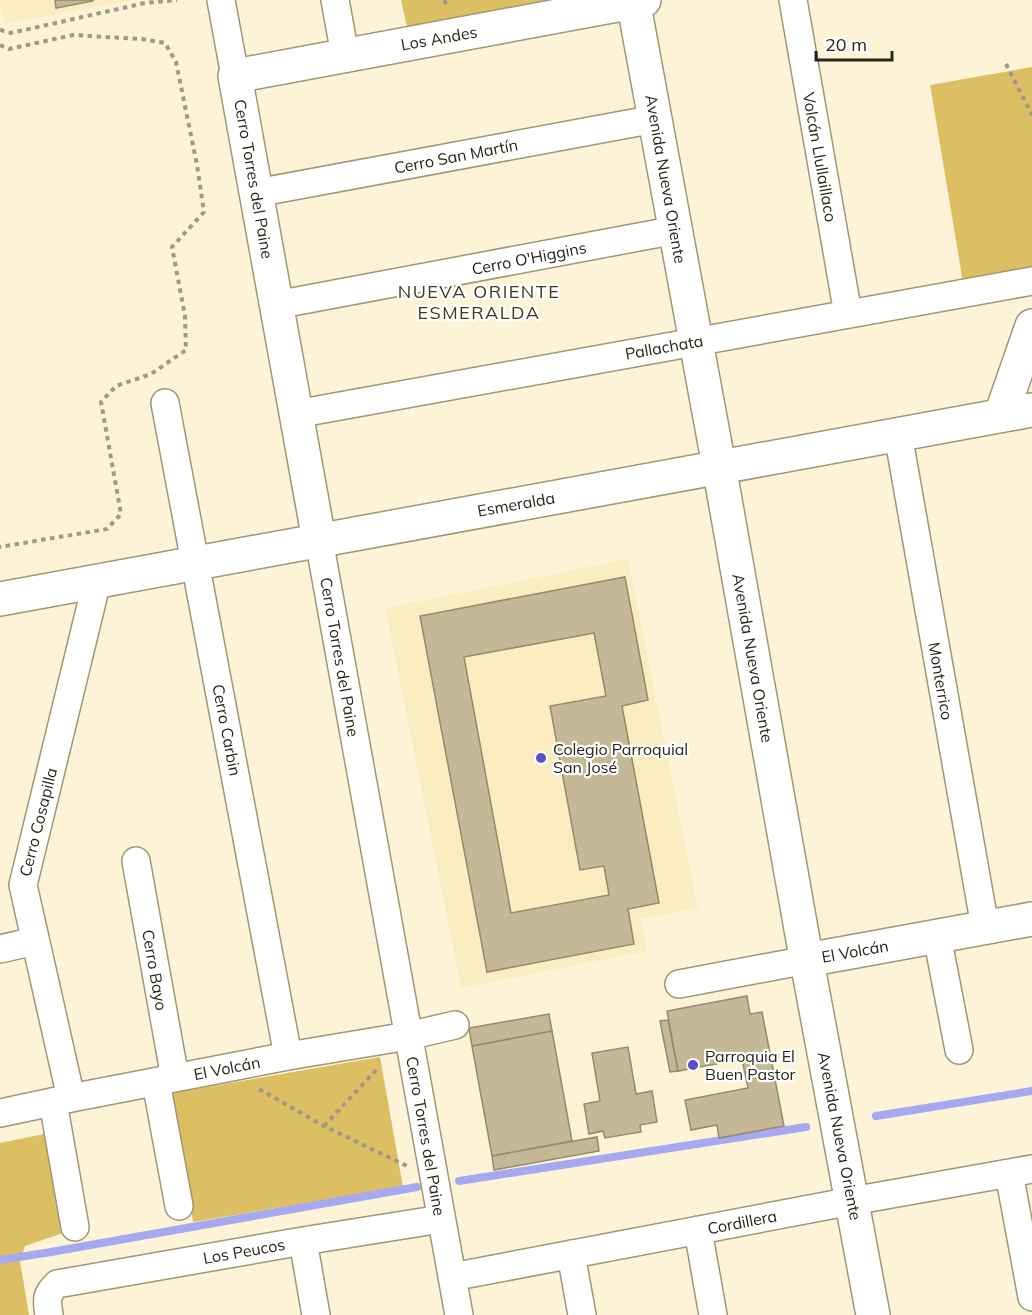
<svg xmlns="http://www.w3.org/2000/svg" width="1032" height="1315" viewBox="0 0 1032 1315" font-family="Mulish,sans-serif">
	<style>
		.built { fill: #fbedc2 }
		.green { fill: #ddbf63 }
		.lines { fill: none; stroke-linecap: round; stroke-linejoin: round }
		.stream { stroke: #a6a8f0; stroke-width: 8 }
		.building { fill: #c4b897; stroke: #958a6a; stroke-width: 1.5; fill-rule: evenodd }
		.minor-casing { stroke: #a19675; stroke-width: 30 }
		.tertiary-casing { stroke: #a19675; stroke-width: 36 }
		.path { stroke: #a09983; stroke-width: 4; stroke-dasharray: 4.5 4.5; stroke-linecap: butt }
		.minor { stroke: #fff; stroke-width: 27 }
		.tertiary { stroke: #fff; stroke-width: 33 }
		.poi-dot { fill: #5a4fc7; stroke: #fff; stroke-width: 2 }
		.labels { text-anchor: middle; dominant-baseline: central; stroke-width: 4.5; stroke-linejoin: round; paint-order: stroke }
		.street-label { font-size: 16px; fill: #282417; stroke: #fff }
		.poi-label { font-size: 16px; fill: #282417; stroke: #fff; text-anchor: start }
		.neighbourhood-label { font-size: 18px; letter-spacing: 1.5px; fill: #42381a; stroke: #fff }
	</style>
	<rect width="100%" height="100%" fill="#fdf4d8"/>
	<path class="built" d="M0,0h134l-130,24z
		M628,559l70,349 -57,11 6,32 -186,37 -76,-380z"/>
	<path class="green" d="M401,0h168l-162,27z
		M1032,67v204l-69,12 -33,-198z
		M380,1057l23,130 -210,35 -21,-129z
		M44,1134l19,99 -38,13 -5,15 9,54h-29v-172z"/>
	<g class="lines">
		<path class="stream" d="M876,1116l156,-25
			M459,1181l347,-54
			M0,1260l51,-8 366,-65"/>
	</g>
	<path class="building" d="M55,0h38v1l-37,7z
		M625,577l23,123 -26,6 37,197 -31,6 6,35 -147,28 -67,-356zM594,633l12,63 -56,10 30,164 24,-4 5,29 -98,18 -47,-256z
		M747,996l3,18 12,-2 22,114 -65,12 -2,-13 -26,5 -6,-30 63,-12 -6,-29 -64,12 -11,-60z
		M549,1014l3,17 -80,15 -3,-18z
		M668,1020l10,51 -8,1 -10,-51z
		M552,1031l20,110 -80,15 -20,-110z
		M628,1047l8,47 16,-3 5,31 -17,3 1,7 -36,6 -2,-7 -14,3 -5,-30 16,-3 -8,-48z
		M597,1137l2,14 -105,19 -2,-14z"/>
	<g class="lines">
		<g class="minor-casing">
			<path id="minor" d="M221,0l14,76
				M335,0l10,55
				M793,0l55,314
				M256,193l399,-74
				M276,305l400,-75
				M165,403l123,653
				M296,414l736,-133
				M898,434l87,493
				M319,540l140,775
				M136,861l39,217
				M937,936l22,114
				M0,949l35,-8
				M679,984l128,-24
				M156,1082l23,124
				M71,1098l-48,-213 74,-304
				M53,1102l22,125
				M0,1113l71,-15 217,-42 120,-20 47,-11
				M1009,1173l23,124
				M698,1230l15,85
				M303,1241l13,74
				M571,1254l11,61
				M452,1277l400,-76 180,-32
				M49,1315c-2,-15 -4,-19 8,-31l246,-43 138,-22"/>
		</g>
		<g class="tertiary-casing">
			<path id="tertiary" d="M633,0l86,466 84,474 70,375
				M1001,415l31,-89
				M319,540l-84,-464 409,-76
				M0,599l1032,-189
				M807,960l225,-41"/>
		</g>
		<path class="path" d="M445,0l1,9
			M0,30l11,3 134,-30 32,-3
			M0,45l9,4 64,-14 68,4 24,4 11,19 21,103 7,47 -32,35 13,69 1,34 -35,24 -35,12 -15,16 20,112 -14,15 -107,18
			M1006,64l26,51
			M259,1089l65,37 83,40
			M324,1126l55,-59"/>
		<use href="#minor" class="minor"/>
		<use href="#tertiary" class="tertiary"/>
	</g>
	<g class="poi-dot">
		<circle cx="541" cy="758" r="6"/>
		<circle cx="693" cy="1065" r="6"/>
	</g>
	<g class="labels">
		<g class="street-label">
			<text transform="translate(439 38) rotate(-10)">Los Andes</text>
			<text transform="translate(456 156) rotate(-11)">Cerro San Martín</text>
			<text transform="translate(820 157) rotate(80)">Volcán Llullaillaco</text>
			<text transform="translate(254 179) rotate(80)">Cerro Torres del Paine</text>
			<text transform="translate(666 179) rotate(80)">Avenida Nueva Oriente</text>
			<text transform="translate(529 258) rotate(-11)">Cerro O'Higgins</text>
			<text transform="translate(664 347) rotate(-10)">Pallachata</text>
			<text transform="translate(516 504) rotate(-10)">Esmeralda</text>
			<text transform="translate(340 657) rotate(80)">Cerro Torres del Paine</text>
			<text transform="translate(753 658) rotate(80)">Avenida Nueva Oriente</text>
			<text transform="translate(941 681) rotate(80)">Monterrico</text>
			<text transform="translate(227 730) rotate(79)">Cerro Carbin</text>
			<text transform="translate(38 822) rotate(-76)">Cerro Cosapilla</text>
			<text transform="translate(855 951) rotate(-10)">El Volcán</text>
			<text transform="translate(155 970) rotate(80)">Cerro Bayo</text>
			<text transform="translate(227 1068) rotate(-11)">El Volcán</text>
			<text transform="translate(426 1136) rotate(80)">Cerro Torres del Paine</text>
			<text transform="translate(840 1136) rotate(79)">Avenida Nueva Oriente</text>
			<text transform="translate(742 1222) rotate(-11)">Cordillera</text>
			<text transform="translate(244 1251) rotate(-10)">Los Peucos</text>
		</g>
		<g class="poi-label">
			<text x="553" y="749">Colegio Parroquial<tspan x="553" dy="18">San José</tspan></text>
			<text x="705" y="1056">Parroquia El<tspan x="705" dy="18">Buen Pastor</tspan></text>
		</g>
		<g class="neighbourhood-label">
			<text x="479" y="291">NUEVA ORIENTE<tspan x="479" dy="21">ESMERALDA</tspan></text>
		</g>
	</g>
	<path d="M816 51v9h76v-9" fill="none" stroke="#282417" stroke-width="3"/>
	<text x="825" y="51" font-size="18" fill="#282417" stroke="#ffffff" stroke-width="4.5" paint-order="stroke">20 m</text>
</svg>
